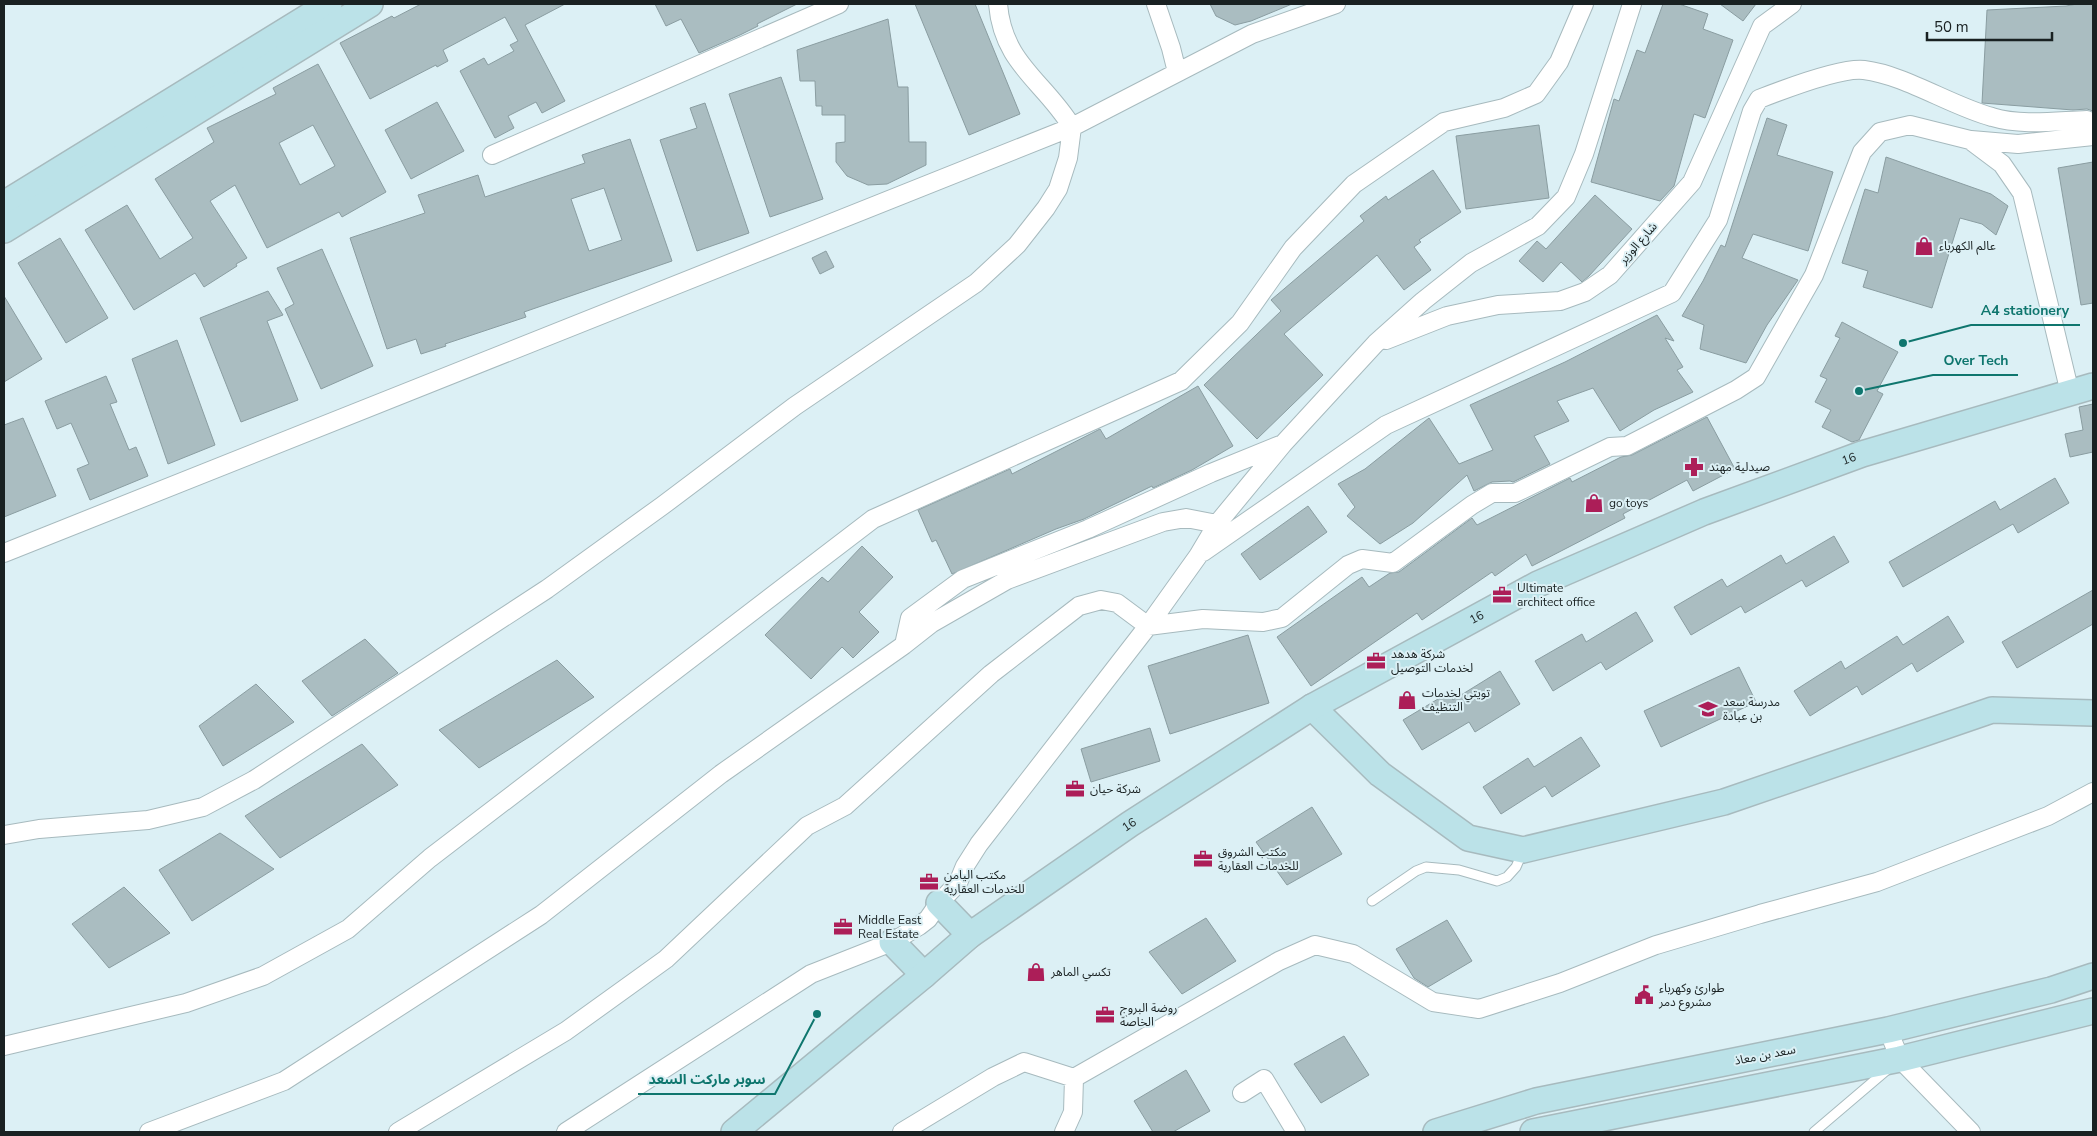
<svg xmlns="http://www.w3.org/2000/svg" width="2097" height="1136" viewBox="0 0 2097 1136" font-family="'Nunito Sans','Noto Sans Arabic',sans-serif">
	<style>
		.building { fill: #aabdc1; stroke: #8a9da1; fill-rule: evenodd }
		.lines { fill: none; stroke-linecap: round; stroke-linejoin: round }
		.lane-casing { stroke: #a7babe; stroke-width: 11 }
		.street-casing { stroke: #a7babe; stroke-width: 20 }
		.secondary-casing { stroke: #a7babe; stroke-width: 28 }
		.lane { stroke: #fff; stroke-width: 9 }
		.street { stroke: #fff; stroke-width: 18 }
		.secondary { stroke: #bbe2e8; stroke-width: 25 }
		.labels { text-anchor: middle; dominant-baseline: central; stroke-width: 4; stroke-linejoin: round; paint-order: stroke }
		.street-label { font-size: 12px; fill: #192122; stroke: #dcf0f5 }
		.poi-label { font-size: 12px; fill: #192122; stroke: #dcf0f5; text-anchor: start }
		.leader { fill: none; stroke: #0f766e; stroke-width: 2 }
		.callout-dot { fill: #0f766e; stroke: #dcf0f5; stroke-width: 2 }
		.callout-label { font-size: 14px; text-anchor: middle; font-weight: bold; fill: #0f766e; stroke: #dcf0f5; stroke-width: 4; stroke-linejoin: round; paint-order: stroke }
	</style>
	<rect width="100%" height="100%" fill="#dcf0f5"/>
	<path class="building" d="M421,4h144l-40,21 40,76 -23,12 -6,-11 -28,14 6,12 -19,10 -35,-67 24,-13 4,7 26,-14 -4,-6 8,-4 -13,-24 -62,33 5,11 -11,6 -1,-2 -66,34 -30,-56 52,-27 2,2z
		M655,4h142l-40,20 1,2 -18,9 -41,18 -18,-34 -15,7z
		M915,4h60l45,110 -51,21z
		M1210,4h82l-41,17 -16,4 -19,-9z
		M1663,4h16l29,10 -5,15 30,11 -28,78 -11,-4 -20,72 -14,15 -69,-19 23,-83 5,2 18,-51 8,3z
		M1720,4h36l-13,17z
		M2077,4h16v107l-6,-2 -14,1 -91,-7 5,-93 79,-4z
		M888,19l10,68h10l1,55h17v23l-39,19 -19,1 -21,-9 -11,-14v-19l9,-1v-27h-23v-9h-6l-1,-25h-15l-3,-31z
		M318,64l68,128 -44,25 -3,-5 -72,36 -32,-63 -25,16 37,57 -11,6 1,2 -33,21 -9,-14 -61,37 -49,-80 42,-25 33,54 33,-21 -38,-59 59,-37 -7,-14 69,-34 -3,-6zM313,125l22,41 -35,19 -21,-42z
		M781,77l42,122 -53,18 -41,-123z
		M437,102l27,49 -53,28 -26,-49z
		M705,103l44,130 -52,18 -37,-111 37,-12 -7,-20z
		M1767,118l20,7 -10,30 56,17 -25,79 -55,-17 -11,24 56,22 -31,45 -21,38 -46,-14 4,-24 -22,-9 21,-35 18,-36 4,2z
		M1539,125l10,73 -83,11 -10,-73z
		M630,139l42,122 -148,51 2,5 -81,27 1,2 -25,8 -5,-15 -29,10 -37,-111 75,-25 -7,-18 60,-20 7,22 100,-34 -3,-8zM604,188l18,52 -33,11 -18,-52z
		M1886,157l105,37 17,12 -12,29 -14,-11 -22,-6 -28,90 -69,-21 5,-16 -26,-8 23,-74 13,4z
		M2093,162v141l-12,2 -23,-137z
		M1433,170l28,42 -42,28 2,2 -7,5 17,23 -27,20 -27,-35 -93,79 39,41 -66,64 -53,-54 77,-74 -10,-11 93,-79 -4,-5 26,-20 2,4z
		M1595,195l37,34 -43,47 -7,6 -21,-20 -18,20 -24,-21 18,-20 9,8z
		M60,238l48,80 -42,25 -48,-80z
		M322,249l51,117 -52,23 -36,-80 9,-5 -17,-36z
		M826,251l8,16 -14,7 -8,-16z
		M268,291l15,24 -16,6 31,79 -57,22 -41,-104z
		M4,296l38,63 -38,23z
		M1657,315l17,26 -9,-3 18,29 -6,3 16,22 -39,18 -34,21 -27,-43 -36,13 12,20 -35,15 16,28 -37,18 -3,-1 -18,1 -18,9 -7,-16 -54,48 -33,21 -33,-28 8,-9 -17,-23 27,-15 64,-51 30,46 34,-14 -23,-45 95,-43z
		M1842,322l56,30 -21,39 6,3 -24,46 -7,2 -30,-15 9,-17 -16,-8 12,-23 -7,-3 20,-38 -5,-2z
		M177,340l38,105 -47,19 -36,-105z
		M106,376l11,26 -7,2 19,46 7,-3 12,29 -58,24 -13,-31 12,-5 -18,-41 -14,6 -12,-28z
		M1198,386l35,60 -41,24 -39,18 -1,-2 -68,33 -28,10 -104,45 -16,-34 -4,2 -14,-32 92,-41 2,5 88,-45 6,10z
		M2093,404v48l-23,5 -5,-23 18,-4 -4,-23z
		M1707,417l28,52 -42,22 -6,-11 -64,34 2,4 -93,48 -6,-12 -31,22 -3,-4 -70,48 -5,-7 -106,73 -34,-49 85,-60 7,10 21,-14 9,-1 73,-54 5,7 93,-47 2,4 49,-25 11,-2z
		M23,418l33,78 -52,21v-92z
		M2055,478l14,25 -51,30 -5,-9 -110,63 -14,-25 106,-61 5,9z
		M1308,506l19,26 -67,48 -19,-26z
		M1834,536l15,26 -43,25 -4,-7 -57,33 -4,-7 -50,29 -17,-28 48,-28 5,8 54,-32 5,9z
		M862,546l31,31 -34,35 20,20 -26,26 -11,-11 -31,32 -46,-44 57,-58 6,5z
		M2093,590v34l-76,44 -15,-26z
		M1636,612l17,29 -47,29 -5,-8 -48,29 -18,-30 47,-27 4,8z
		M1948,616l16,26 -47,30 -5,-9 -50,32 -5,-9 -47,30 -16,-25 47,-30 4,8 52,-33 6,9z
		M1248,635l21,68 -99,31 -22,-68z
		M365,639l33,34 -66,43 -30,-35z
		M557,660l37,37 -115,71 -40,-38z
		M1739,667l17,35 -95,45 -17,-36z
		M1500,671l20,33 -45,28 -6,-10 -47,28 -19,-30 45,-27 5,7z
		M256,684l38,38 -71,44 -24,-40z
		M1150,728l10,33 -69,21 -10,-33z
		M1581,737l19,29 -48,31 -7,-11 -44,28 -18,-27 45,-29 6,9z
		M362,744l36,41 -118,73 -35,-42z
		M1312,807l30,47 -55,31 -31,-43z
		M220,833l54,36 -82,52 -33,-51z
		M124,887l46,46 -61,35 -37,-44z
		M1206,918l30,43 -54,33 -33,-42z
		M1447,920l25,41 -44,26 -14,-9 -18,-29z
		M1344,1036l25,39 -48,28 -27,-39z
		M1186,1070l24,41 -37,21h-20l-19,-31z"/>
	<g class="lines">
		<g class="lane-casing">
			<path id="lane" d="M1372,901l44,-30 10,-4 33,3 38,11 10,-4 9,-10 7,-16
				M1814,1132l74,-63"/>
		</g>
		<g class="street-casing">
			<path id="street" d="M1156,4l15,44 6,24
				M1971,140l47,4 75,-8
				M492,155l347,-151
				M1386,340l61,-24 51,-11 62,-4 25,-9 25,-17 82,-93 70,-156 30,-22
				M1203,552l183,-127 286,-132 46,-73 34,-109 7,-12c23,-9 82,-32 105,-29 41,5 87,36 128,47 30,9 64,4 95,3l6,4
				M4,553l1068,-426 180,-93 84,-30
				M904,645l6,-27 53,-39 125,-50 123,-56 69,-28
				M4,835l35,-6 109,-9 55,-13 51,-27 293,-191 115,-83 133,-100 181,-123 41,-38 29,-37 12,-19 10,-31 4,-31c-28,-46 -69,-63 -74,-123
				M1888,1030l12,29 71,73
				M4,1046l182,-43 77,-27 85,-47 82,-71 443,-339 308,-138 59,-58 53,-75 61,-64 90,-62 60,-14 32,-14 23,-32 25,-58
				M1242,1093l22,-14 32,53
				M149,1132l135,-51 257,-166 180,-141 183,-129 28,-22 75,-43 156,-58 23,-4 31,6
				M398,1132l168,-101 100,-72 141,-133 38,-20 146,-132 88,-68 22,-6 16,3 31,23 55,-7 60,3 19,-4 66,-53 14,-6 31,4 79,-58 20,-12h23l95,-46 17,-1 109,-56 20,-13 58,-102 48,-123 18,-20 30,-7 60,15 32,24 20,29 48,200
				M566,1132l245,-158 81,-32 27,-16 9,-7 11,-16 19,-20 7,-17 14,-22 169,-218 50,-70 19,-32 66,-80 93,-101 47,-42 48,-38 67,-37 28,-29 18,-43 48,-150
				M902,1132l91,-55 31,-15 50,16 205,-117 36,-16 38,9 80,48 46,7 81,-26 96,-38 104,-31 117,-32 171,-66 45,-24
				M1064,1132l9,-20 1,-34"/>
		</g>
		<g class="secondary-casing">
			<g id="secondary">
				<path d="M4,204l325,-200"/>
				<path d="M4,230l366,-226"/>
				<path d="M1312,707l68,67 88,64 55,12 201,-48 268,-92 101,3"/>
				<path d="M939,903l31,32"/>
				<path d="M892,942l32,33"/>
				<path id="s1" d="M734,1132l190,-157 46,-40 160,-111 182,-117 226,-123 166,-72 158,-58 231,-68"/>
				<path d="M1436,1132l100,-31 352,-71 163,-40 42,-14"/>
				<path d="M1533,1132l367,-73 193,-48"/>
			</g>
		</g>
		<use href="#lane" class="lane"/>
		<use href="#street" class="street"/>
		<use href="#secondary" class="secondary"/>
	</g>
	<defs>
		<g id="shop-bare" transform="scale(1.5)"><path d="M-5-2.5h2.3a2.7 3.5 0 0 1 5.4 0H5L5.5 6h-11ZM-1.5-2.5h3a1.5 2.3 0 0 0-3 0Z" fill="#ac1e58" stroke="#dcf0f5" stroke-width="2.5" paint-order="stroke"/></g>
		<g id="pharmacy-bare" transform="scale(1.5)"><path d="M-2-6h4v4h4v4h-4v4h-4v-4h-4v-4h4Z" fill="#ac1e58" stroke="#dcf0f5" stroke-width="2.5" paint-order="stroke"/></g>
		<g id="office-bare" transform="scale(1.5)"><path d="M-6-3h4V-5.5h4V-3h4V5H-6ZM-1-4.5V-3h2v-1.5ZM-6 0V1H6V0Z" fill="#ac1e58" stroke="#dcf0f5" stroke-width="2.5" paint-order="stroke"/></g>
		<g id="school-bare" transform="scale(1.5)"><path d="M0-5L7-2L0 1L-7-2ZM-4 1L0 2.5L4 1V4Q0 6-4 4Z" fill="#ac1e58" stroke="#dcf0f5" stroke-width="2.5" paint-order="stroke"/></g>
		<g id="civic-bare" transform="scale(1.5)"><path d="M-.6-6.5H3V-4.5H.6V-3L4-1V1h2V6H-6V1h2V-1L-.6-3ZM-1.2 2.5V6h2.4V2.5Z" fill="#ac1e58" stroke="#dcf0f5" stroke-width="2.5" paint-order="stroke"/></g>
	</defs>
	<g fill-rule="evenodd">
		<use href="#shop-bare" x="1924" y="246"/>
		<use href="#pharmacy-bare" x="1694" y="467"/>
		<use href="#shop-bare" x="1594" y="503"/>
		<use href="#office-bare" x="1502" y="595"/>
		<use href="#office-bare" x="1376" y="661"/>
		<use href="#shop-bare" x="1407" y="700"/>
		<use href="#school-bare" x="1708" y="709"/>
		<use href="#office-bare" x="1075" y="789"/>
		<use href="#office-bare" x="1203" y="859"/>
		<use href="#office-bare" x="929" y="882"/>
		<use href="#office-bare" x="843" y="927"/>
		<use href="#shop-bare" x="1036" y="972"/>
		<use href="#civic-bare" x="1644" y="995"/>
		<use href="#office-bare" x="1105" y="1015"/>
	</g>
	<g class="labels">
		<g class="street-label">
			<text transform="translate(1638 243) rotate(-49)">شارع الوزير</text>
			<text stroke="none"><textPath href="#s1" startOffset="1311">16</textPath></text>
			<text stroke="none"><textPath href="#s1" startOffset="906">16</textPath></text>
			<text stroke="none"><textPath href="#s1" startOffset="501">16</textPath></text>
			<text transform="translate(1765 1055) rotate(-11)">سعد بن معاذ</text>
		</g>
		<g class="poi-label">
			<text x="1939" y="246">عالم الكهرباء</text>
			<text x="1709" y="467">صيدلية مهند</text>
			<text x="1609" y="503">go toys</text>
			<text x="1517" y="588">Ultimate<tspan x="1517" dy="14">architect office</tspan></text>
			<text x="1391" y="654">شركة هدهد<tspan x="1391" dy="14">لخدمات التوصيل</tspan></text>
			<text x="1422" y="693">تويتي لخدمات<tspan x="1422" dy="14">التنظيف</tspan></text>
			<text x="1723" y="702">مدرسة سعد<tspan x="1723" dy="14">بن عبادة</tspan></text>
			<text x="1090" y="789">شركة حيان</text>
			<text x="1218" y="852">مكتب الشروق<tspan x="1218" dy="14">للخدمات العقارية</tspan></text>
			<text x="944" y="875">مكتب اليامن<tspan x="944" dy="14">للخدمات العقارية</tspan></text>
			<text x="858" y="920">Middle East<tspan x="858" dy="14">Real Estate</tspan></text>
			<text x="1051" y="972">تكسي الماهر</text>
			<text x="1659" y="988">طوارئ وكهرباء<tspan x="1659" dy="14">مشروع دمر</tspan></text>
			<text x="1120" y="1008">روضة البروج<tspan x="1120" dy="14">الخاصة</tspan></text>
		</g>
	</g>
	<path class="leader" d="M1903 343L1971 325H2080M1859 391L1933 375H2018M817 1014L775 1094H638"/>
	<g class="callout-dot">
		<circle cx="1903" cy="343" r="5"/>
		<circle cx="1859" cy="391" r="5"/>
		<circle cx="817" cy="1014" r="5"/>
	</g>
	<g class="callout-label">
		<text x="2025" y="315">A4 stationery</text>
		<text x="1976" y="365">Over Tech</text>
		<text x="707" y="1084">سوبر ماركت السعد</text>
	</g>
	<rect width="2097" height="1136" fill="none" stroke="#192122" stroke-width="10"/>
	<path d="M1927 32v8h125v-8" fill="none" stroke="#192122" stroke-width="2.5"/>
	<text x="1934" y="32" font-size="15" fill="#192122" stroke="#dcf0f5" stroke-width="4" paint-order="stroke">50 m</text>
</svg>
